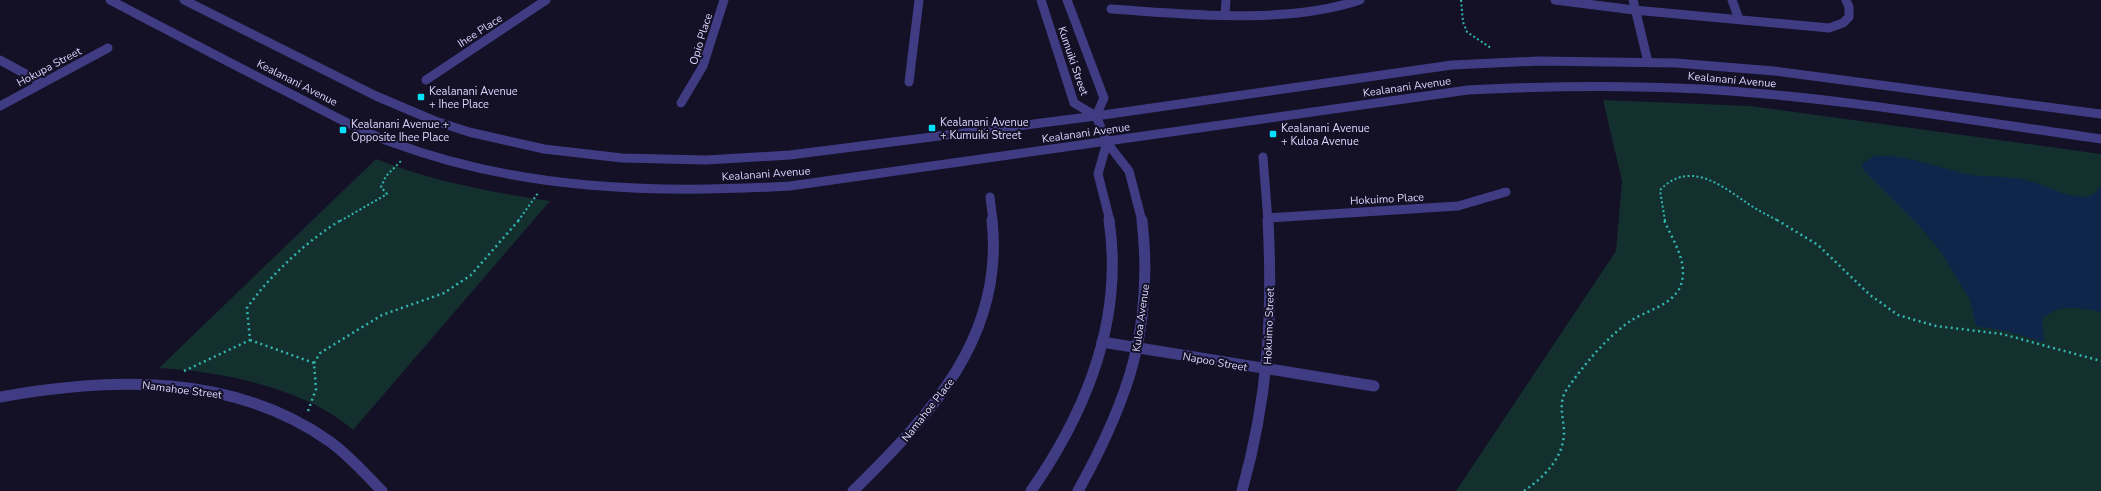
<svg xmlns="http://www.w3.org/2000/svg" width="2101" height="491" viewBox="0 0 2101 491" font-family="'Nunito Sans',sans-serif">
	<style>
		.green { fill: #13302f }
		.water { fill: #0f254a }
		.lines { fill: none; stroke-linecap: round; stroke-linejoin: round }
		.path-far1 { stroke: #32b6af; stroke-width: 2; stroke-dasharray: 2 2.5; stroke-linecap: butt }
		.path { stroke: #32b6af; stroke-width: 2.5; stroke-dasharray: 2 3.5; stroke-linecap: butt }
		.service { stroke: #3f3c84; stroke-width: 9 }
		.minor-far1 { stroke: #3f3c84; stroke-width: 9 }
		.minor { stroke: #3f3c84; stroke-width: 11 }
		.tertiary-far1 { stroke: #3f3c84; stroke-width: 9 }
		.tertiary { stroke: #3f3c84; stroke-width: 11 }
		.poi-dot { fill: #05dffa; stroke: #141026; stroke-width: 1.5 }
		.labels { text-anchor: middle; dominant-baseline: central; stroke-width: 4; stroke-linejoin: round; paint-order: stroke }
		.street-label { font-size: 11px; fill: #dbd5fe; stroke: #141026 }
		.poi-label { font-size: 11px; fill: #dbd5fe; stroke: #141026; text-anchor: start }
	</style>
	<rect width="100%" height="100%" fill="#141026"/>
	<path class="green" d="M1603,100l147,6 351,48v337h-645l160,-240 6,-70z
		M376,159c56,22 114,33 174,42l-197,229c-47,-42 -133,-59 -194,-62z"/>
	<path class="water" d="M1874,156c33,-2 60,11 92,18 19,4 40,1 60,6 18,4 36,16 55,17 10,0 15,-3 20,-11v126c-20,-4 -44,-10 -59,8l2,22 -38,-11 -30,-5 -6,-26 -29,-48 -24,-29 -53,-52 -2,-7z"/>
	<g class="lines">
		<path class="path-far1" d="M1461,0l2,22 4,10 24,16
			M340,221l47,-27 -6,-7 5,-11 16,-16
			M518,221l20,-28
			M1665,221l-5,-31c30,-31 62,-4 90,15 9,6 19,11 29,16"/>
		<path class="path" d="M1777,220l41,25 52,50 28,20 38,11 66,8 99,27
			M250,340l64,23
			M184,371l66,-31 -3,-32c22,-32 61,-68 94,-88
			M308,411l8,-22 -2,-26 6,-10 62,-38 62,-22 27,-18 48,-55
			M1524,491c20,-14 41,-34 40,-61 -1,-14 -6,-28 3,-41 17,-24 38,-50 62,-67 15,-11 40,-15 50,-33 12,-23 -6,-48 -15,-69"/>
		<path class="service" d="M1555,0l79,10 195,18 14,-5 6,-6v-10l-3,-7
			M1633,0l15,62
			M1732,0l7,19"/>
		<path class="minor-far1" d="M1111,9c77,5 175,16 249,-9
			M1225,15l1,-15
			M0,60l42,23
			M426,80l120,-80
			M909,82l10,-82
			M681,103l22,-37 21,-66
			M0,106l108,-58
			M1263,157l5,64
			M990,197l3,24
			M1268,218l190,-12 48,-14"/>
		<path class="minor" d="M1102,342l272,44
			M0,397c111,-20 233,-24 329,44 20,14 36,33 53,50
			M853,491c77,-76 152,-154 139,-271
			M1242,491c26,-93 31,-174 26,-271"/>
		<path class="tertiary-far1" d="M110,0c61,32 122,64 183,95 32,16 64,35 98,47 128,48 264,52 399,44l678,-96c78,-4 155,-5 233,-1 134,8 267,31 400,50
			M184,0l192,96 59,25 34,11 75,17 78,9 84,2 84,-5 306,-39 356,-51 87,-4 137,2 98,8 327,43
			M1041,0l33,103 22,13
			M1067,0l37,98 -8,18
			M1096,116l12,28 21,27 13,50
			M1107,142l-9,32 12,47"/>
		<path class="tertiary" d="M1031,491c55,-79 93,-172 78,-271
			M1078,491c51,-92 76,-164 64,-271"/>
	</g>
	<g class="poi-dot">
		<rect x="417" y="93" width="8" height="8" rx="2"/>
		<rect x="928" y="124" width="8" height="8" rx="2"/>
		<rect x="339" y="126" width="8" height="8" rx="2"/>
		<rect x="1269" y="130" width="8" height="8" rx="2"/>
	</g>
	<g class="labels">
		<g class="street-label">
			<text transform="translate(480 31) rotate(-33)">Ihee Place</text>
			<text transform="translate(701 39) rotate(-73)">Opio Place</text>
			<text transform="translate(1073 61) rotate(71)">Kumuiki Street</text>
			<text transform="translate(49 67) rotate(-28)">Hokupa Street</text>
			<text transform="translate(1732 80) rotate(5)">Kealanani Avenue</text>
			<text transform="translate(297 83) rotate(27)">Kealanani Avenue</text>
			<text transform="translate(1407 87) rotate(-8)">Kealanani Avenue</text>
			<text transform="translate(1086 133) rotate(-8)">Kealanani Avenue</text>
			<text transform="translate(766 174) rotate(-4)">Kealanani Avenue</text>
			<text transform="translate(1387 199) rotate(-3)">Hokuimo Place</text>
			<text transform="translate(1141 318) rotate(-82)">Kuloa Avenue</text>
			<text transform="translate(1269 326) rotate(-88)">Hokuimo Street</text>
			<text transform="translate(1215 362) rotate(10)">Napoo Street</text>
			<text transform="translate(182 390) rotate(7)">Namahoe Street</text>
			<text transform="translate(928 410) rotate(-52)">Namahoe Place</text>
		</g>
		<g class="poi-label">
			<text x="429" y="91">Kealanani Avenue<tspan x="429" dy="13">+ Ihee Place</tspan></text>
			<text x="940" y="122">Kealanani Avenue<tspan x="940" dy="13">+ Kumuiki Street</tspan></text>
			<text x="351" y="124">Kealanani Avenue +<tspan x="351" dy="13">Opposite Ihee Place</tspan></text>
			<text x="1281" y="128">Kealanani Avenue<tspan x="1281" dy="13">+ Kuloa Avenue</tspan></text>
		</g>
	</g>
</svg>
